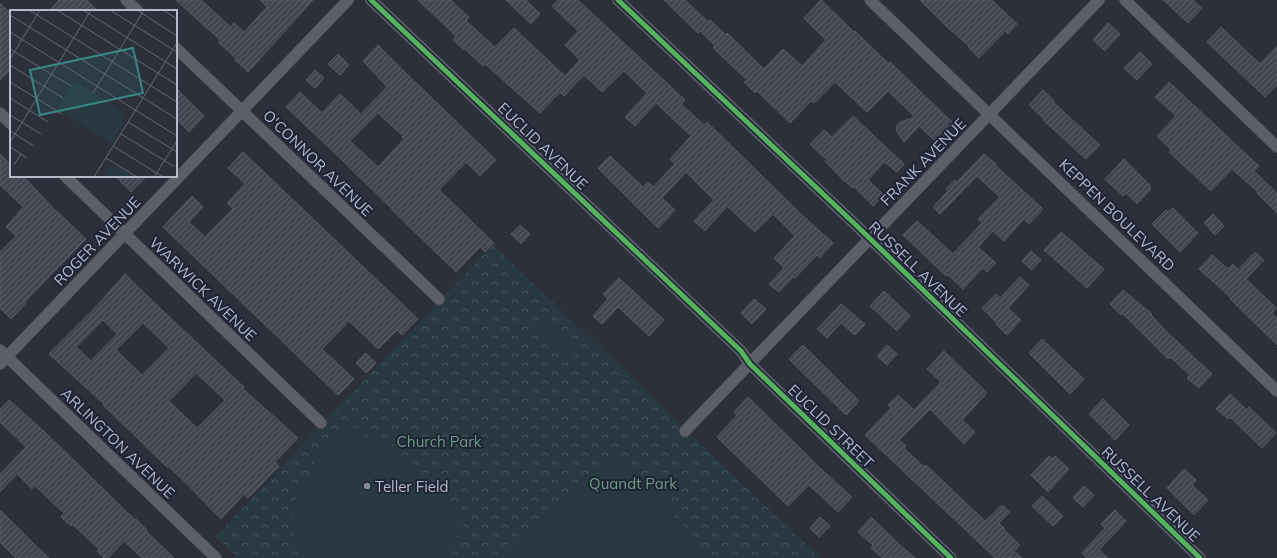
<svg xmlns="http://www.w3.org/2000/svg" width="1277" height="558" viewBox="0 0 1277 558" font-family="Mulish,sans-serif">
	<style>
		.park { fill: url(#park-crowns) }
		.garden { fill: #283941 }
		.building { fill: url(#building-hatch); stroke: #535862; fill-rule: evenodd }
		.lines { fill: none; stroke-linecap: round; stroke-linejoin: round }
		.minor-casing { stroke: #474b54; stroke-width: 12 }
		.minor { stroke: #5c5f68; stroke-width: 11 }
		.cycleway-casing { stroke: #1e2436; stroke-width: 8 }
		.cycleway { stroke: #56b35d; stroke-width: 5 }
		.poi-dot { fill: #858a99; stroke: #1e2436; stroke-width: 1.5 }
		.labels { text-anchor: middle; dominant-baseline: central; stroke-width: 4; stroke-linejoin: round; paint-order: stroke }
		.street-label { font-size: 15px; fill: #b6bbcb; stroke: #1e2436 }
		.park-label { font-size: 15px; fill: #6c9d80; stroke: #1e2436 }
		.poi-label { font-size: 15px; fill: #b6bbcb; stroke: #1e2436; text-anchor: start }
		.inset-road { fill: none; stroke: #636875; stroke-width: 1 }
		.view { fill: #398785; fill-opacity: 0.15; stroke: #398785; stroke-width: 2 }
		.inset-edge { fill: none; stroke: #b6bbcb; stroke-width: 2 }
	</style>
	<defs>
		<pattern id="park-crowns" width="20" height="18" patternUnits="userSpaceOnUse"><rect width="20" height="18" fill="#283941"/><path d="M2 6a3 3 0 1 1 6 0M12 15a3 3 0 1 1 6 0" fill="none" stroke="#45545b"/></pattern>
		<pattern id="building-hatch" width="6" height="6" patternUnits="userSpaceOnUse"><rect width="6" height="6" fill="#434650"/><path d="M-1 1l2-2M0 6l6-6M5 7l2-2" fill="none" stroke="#5c5f68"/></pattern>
	</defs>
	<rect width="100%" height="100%" fill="#2b303b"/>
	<path class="park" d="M493,245l327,313h-582l-22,-22z"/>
	<path class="garden" d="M545,318l34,31 -13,14 -34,-32z
		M352,426l73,54 38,38v11l-27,29h-136c-4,-13 -9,-28 -7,-42 3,-25 23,-61 41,-78 5,-5 12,-8 18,-12z
		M611,456l12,1 89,101h-219z"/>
	<path class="building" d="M59,0h28l11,11h-49z
		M176,0h25l30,27 3,-4 10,9 23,-25 -7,-7h53l-65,72 -13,-12 1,-2 -18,-16 2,-2z
		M418,0h33l18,17 -3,4 29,26 19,-19 51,48 15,-16 -15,-15 13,-14 -26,-25 6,-6h20l107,100 -4,4 23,21 3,-3 92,90 34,31 -13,15 -3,-3 -22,23 -2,-1 -14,15 -10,-8 15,-16 -10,-10 21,-22 -22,-22 -18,18 -28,-26 -22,25 -11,-10 20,-21 -28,-28 -24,26 13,12 -17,18 -60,-60 12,-12 33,31 5,-5 5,5 22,-23 -5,-5 21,-23 -35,-33 -21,23 -10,-9 22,-24 -23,-22 -22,21 -18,-17 -20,21 -4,-4 -20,21 -55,-49 -2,2 -18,-17 -1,1 -11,-10 3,-4z
		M506,0h20l14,14 -9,10z
		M664,0h21l23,22 2,-2 16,15 1,-2 37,36 19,-20 19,17 24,-26 -22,-22 17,-18 33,32 1,-1 33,32 2,-1 62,60 -18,18 -15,-14 -15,16 -8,-12 1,-5 3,-3 15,-5 -27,-26 -21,21 -32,-30 -21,21 -3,-2 -21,22 -33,-32 -2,2 -11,-11 3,-2 -34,-32 2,-2 -15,-15 -2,2z
		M920,0h72l25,24 -9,10 -3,-3 -26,27 -11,-11 1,-1 -23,-20z
		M1163,0h30l9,8 -14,15z
		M0,3l11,11v55l-11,11z
		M1108,23l12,11 -15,17 -12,-11z
		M1221,27l39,37 17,-18v39l-12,12 -58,-55z
		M378,45l29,29 89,86 -16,16 -14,-14 -26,27v2l54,52 -9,9 -5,-5 -24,25 -64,-62h1l-53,-52 -54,-51 14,-15 22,21 18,-19 21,20 26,-27 -24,-26zM378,113l25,23 -1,1 2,2 -26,28 -28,-26z
		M1140,52l12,12 -15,16 -13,-12z
		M338,54l11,11 -9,10 -12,-11z
		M315,70l9,8 -9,10 -9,-8z
		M1169,82l90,84 -5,5 23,22v20l-20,-20 1,-1 -26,-23 -21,22 -42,-39 2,-2 -14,-14 19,-20 -21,-19z
		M176,88l28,28 -15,16 -13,-13z
		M1043,90l11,11 -1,1 47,43 -14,14 -43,-39 1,-1 -15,-14z
		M853,116l51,48 -7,8 -13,-10 -16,18 16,15 -11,11 -19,-19 -1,1 -12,-10 -16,-17 2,-1 -17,-16 14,-14 8,7z
		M243,152l175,167 -16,16 -5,-5 -19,19 -29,-28 -27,28 32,30 -16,16 -175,-168 29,-31 11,11 -14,15 16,15 28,-28 -6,-6 18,-19 -17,-16z
		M0,154l11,11v11h12l29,31 34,32 -45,46 -16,17 1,1 -15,16 -11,-11v-56l16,-16 -10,-9 17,-20 -23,-22z
		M984,154l12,10 -1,1 48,44 -14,15 -5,-5 -20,22 -11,-10 -15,16 18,16 -9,9 -4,-4 -20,21 -16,-15 -1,2 -43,-41 14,-14 36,33 29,-31 -4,-4 22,-22 -23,-21 -37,38 -7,-7 15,-16 -2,-2 9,-9 2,2z
		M1124,159l26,26v5l-13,14 -11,-11 -3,3 -18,-17z
		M115,176h32l-16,16z
		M1173,208l25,25 -18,19 -28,-28 14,-14 2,2z
		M1213,214l11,12 -9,9 -11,-12z
		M520,225l10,9 -9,10 -10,-10z
		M1061,232l43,37 -17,19 -43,-38z
		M1031,251l10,9 -10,10 -9,-9z
		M1255,252l9,8 -18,19 30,29 -4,5 5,5v27l-47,-46 1,-1 -32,-29 13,-14 16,14 5,-5 5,6z
		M125,274l36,35 83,78 -1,2 55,49 -23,24 4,4 -21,22 -10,10 -4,-4 -23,25 -35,-36 -18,-17 -1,1 -64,-62 1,-1 -55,-50 44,-44zM103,320l14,14 -26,27 -15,-14zM143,323l26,25 -27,27 -26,-25zM196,373l29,27 -28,28 -28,-27z
		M1020,277l9,8 -21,23 13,12 -14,15 -11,-11 1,-1 -15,-15 14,-14 4,4z
		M619,278l45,42 -15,16 -31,-29 -16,17 -9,-8 15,-17 -5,-5z
		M1123,290l29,24 -1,1 14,15 47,44 -13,14 -12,-10 3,-3 -20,-18 -2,2 -46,-46 -1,2 -11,-11z
		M884,291l26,25 -13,15 -27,-25z
		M754,299l12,10 -14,15 -11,-11z
		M841,304l24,20 -10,11 -14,-12 -14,15 -10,-9z
		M1042,339l42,40 -14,15 -41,-41z
		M803,345l56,56 -13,14 -57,-56z
		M887,345l10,9 -10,11 -10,-9z
		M944,351l43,42 -25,27 13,12 -11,12 -34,-35 -31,31 7,6 -2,2 20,19 2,-2 59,56 17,-16 8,7 -11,11 6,6 -1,1 16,15 -6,6 8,7h-27l-130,-123 26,-27 -3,-3 10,-10 16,15 27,-28 -14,-13z
		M366,353l10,10 -10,10 -10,-10z
		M1230,394l17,16 2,-3 27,26 -14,15 -32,-31 -2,2 -12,-10z
		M748,397l72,71 32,29 -14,15 -29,-27 -21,21 -71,-69 20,-22 -3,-3z
		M1103,399l26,26 -14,15 -26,-26z
		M9,400l37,33 89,87 1,-1 11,11 -1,1 28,27h-32l-18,-17 -16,17h-4l-7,-7 2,-2 -27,-25 -1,2 -10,-9 3,-4 -29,-27 -3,3 -15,-15 -17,18v-18l26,-27 -26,-25v-13z
		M1049,456l4,3 2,-3 14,13 -21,23 -17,-17z
		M1184,469l12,11 -4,5 16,15 -14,15 -27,-27z
		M1084,486l10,9 -11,12 -10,-9z
		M1042,496l21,20 -10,10 -21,-20z
		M0,510l33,33 16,15h-33l-16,-16z
		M1115,510l11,11 -27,29 9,8h-21l-5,-5 23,-25 -4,-4z
		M820,517l10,9 -11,11 -9,-9z
		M871,517l31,30 13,11h-33l-11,-10 2,-3 -15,-13z"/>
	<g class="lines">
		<g class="minor-casing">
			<path id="minor" d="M126,0l12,11
				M371,0l370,351 9,13 201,194
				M618,0l241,228 341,330
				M870,0l407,391
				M1125,0l152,147
				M176,48l263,251
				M0,113l11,11
				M65,176l256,247
				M0,350l216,208
				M0,364l348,-364
				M685,431l414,-431"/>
		</g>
		<use href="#minor" class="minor"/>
		<g class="cycleway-casing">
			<path id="cycleway" d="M371,0l370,351 9,13 201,194
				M618,0l241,228 341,330"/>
		</g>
		<use href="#cycleway" class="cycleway"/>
	</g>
	<circle class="poi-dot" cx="367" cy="486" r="4"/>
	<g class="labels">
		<g class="street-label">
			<text transform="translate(543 146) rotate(44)">EUCLID AVENUE</text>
			<text transform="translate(923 162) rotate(-46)">FRANK AVENUE</text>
			<text transform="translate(318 163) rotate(44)">O'CONNOR AVENUE</text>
			<text transform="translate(1117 215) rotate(44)">KEPPEN BOULEVARD</text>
			<text transform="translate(97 241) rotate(-46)">ROGER AVENUE</text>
			<text transform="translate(918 269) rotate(44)">RUSSELL AVENUE</text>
			<text transform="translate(203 289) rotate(44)">WARWICK AVENUE</text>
			<text transform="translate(831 426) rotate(44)">EUCLID STREET</text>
			<text transform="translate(118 443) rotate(44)">ARLINGTON AVENUE</text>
			<text transform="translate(1151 494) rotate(44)">RUSSELL AVENUE</text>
		</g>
		<g class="park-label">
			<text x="439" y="441">Church Park</text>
			<text x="633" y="483">Quandt Park</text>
		</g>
		<g class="poi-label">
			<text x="375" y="486">Teller Field</text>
		</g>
	</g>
	<g transform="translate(10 10)">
		<rect width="167" height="167" fill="#2b303b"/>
		<path d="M64,71l50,31 -2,4 5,3 -16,25 -54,-35zM106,155l16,11v1h-28l6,-10 4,2z" fill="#283941"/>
		<path d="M77,86l14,9 -8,7 -7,1 -9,-4zM52 96a7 7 0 1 1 14 0a7 7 0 1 1-14 0ZM95 104a6 6 0 1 1 12 0a6 6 0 1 1-12 0ZM70,103l7,1 -5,10 -9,-5zM90,114l11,2 -7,12 -13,-7z" fill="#283941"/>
		<path class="inset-road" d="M19,0l148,92M47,0l120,75M73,0l94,59M100,0l67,42M127,0l40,26M153,0l14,9M0,5l167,104M0,22l167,104M0,39l61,37M0,49l30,-49M0,55l53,33M0,72l52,32M83,83l51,-83M0,88l38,24M0,105l31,19M118,112l49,30M0,121l24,15M111,124l54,33M0,132l81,-132M103,136l50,31M0,137l17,11M96,148l31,19M4,155l7,-11M84,167l83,-134M144,167l23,-36"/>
		<path class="view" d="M123,38l10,45 -103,22 -10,-45z"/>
		<rect width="167" height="167" class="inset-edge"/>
	</g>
</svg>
